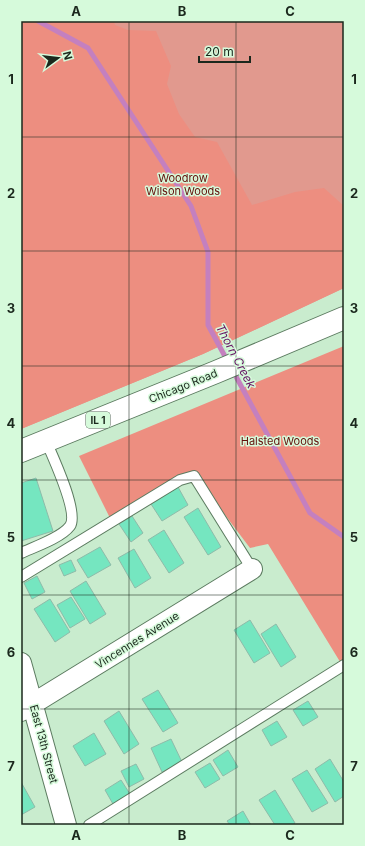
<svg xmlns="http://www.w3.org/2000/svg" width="365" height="846" viewBox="0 0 365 846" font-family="Inter,sans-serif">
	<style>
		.green { fill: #e1998e }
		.forest { fill: #ed8e80 }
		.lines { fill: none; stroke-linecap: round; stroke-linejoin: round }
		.stream { stroke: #c480bf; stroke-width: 5 }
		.building { fill: #75e6c0; stroke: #8ebba9 }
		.service-casing { stroke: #5c7b60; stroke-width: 12 }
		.minor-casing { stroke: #5c7b60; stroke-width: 22 }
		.primary-casing { stroke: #5c7b60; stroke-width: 24 }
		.service { stroke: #fff; stroke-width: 10 }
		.minor { stroke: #fff; stroke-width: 20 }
		.primary { stroke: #fff; stroke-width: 22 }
		.grid { fill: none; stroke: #1b281d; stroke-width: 1; stroke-opacity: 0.55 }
		.labels { text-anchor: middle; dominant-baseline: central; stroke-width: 3; stroke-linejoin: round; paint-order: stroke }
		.shield { fill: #d6fadb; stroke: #536756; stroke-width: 1 }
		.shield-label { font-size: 10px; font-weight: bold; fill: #1b281d }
		.park-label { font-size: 11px; fill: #630e0a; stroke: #d6fadb }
		.street-label { font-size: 11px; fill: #1b281d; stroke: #d6fadb }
		.water-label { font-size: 12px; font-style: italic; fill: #661464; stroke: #d6fadb }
		.neatline { fill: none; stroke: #1b281d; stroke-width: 1.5 }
		.grid-label { font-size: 13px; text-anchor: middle; font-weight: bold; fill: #1b281d }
	</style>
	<rect width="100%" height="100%" fill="#c9ecce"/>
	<path class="green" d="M21,21h323v267l-141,66 -182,75z"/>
	<path class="forest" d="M21,21h93l1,4 13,5 28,1 15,35 -4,18 12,30 16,23 22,5 35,63 43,-13 29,-4 20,18v82l-141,66 -182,75z
		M344,346v318l-2,1 -74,-121 -18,4 -34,-45 -35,-28 -71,43 -31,-62z"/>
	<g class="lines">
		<path class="stream" d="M38,21l50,27 103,158 17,46v73l20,37
			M233,371l77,142 34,24"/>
	</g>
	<path class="building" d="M36,478l17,53 -32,10v-58z
		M178,487l10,18 -26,16 -11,-17z
		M198,508l23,39 -13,8 -24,-38z
		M132,516l11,17 -12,9 -12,-18z
		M164,530l20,33 -15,10 -21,-33z
		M100,547l11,18 -23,13 -11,-18z
		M134,549l17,29 -16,10 -17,-30z
		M71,560l5,11 -12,5 -5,-11z
		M37,576l8,16 -13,7 -8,-16z
		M86,581l20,33 -16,10 -20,-33z
		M71,597l14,22 -15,9 -13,-23z
		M50,599l20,33 -15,10 -21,-33z
		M250,620l20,33 -16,10 -20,-33z
		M276,624l20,33 -15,10 -20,-33z
		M158,690l20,33 -15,9 -21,-33z
		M308,701l10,16 -15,9 -10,-16z
		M119,711l20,33 -15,10 -20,-33z
		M277,721l10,16 -16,9 -9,-16z
		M94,733l12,21 -21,12 -12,-20z
		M171,739l11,23 -20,10 -11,-24z
		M228,750l10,17 -15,9 -10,-16z
		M330,759l14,23v14l-9,6 -20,-33z
		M210,763l10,16 -15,9 -10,-16z
		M136,764l8,15 -15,8 -8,-16z
		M307,770l21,33 -16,9 -20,-33z
		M121,780l9,14 -17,10 -8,-14z
		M21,782l14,25 -14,8z
		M275,790l20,33 -3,2h-17l-16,-25z
		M243,811l8,14h-21l-3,-4z"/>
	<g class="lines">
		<g class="service-casing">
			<path id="service" d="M21,553c13,-6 40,-15 49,-27 9,-13 -17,-69 -24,-85
				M21,577l159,-97 14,-4 58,93
				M89,825l255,-160"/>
		</g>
		<g class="minor-casing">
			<path id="minor" d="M21,663l45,162
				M21,711l231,-142"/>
		</g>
		<g class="primary-casing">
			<path id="primary" d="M21,451l195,-79 128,-54"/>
		</g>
		<use href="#service" class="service"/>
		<use href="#minor" class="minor"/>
		<use href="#primary" class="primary"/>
	</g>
	<path class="grid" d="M129,21v804M236,21v804M21,137h323M21,251h323M21,366h323M21,480h323M21,595h323M21,709h323"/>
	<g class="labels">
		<rect class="shield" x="86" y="412" width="24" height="16" rx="3"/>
		<g class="shield-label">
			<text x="98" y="420">IL 1</text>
		</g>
		<g class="park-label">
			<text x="183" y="178">Woodrow<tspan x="183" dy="13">Wilson Woods</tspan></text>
			<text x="280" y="441">Halsted Woods</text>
		</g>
		<g class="street-label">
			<text transform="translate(183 386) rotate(-22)">Chicago Road</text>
			<text transform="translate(137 640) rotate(-32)">Vincennes Avenue</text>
			<text transform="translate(44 744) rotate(75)">East 13th Street</text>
		</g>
		<g class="water-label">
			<text transform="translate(236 356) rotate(62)">Thorn Creek</text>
		</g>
	</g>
	<rect width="365" height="846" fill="none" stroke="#d6fadb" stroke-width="44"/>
	<g transform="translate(58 58) rotate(75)" stroke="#d6fadb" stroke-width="3" paint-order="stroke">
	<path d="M0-3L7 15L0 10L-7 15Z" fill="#1b281d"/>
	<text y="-6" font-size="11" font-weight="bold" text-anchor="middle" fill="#1b281d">N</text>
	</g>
	<path d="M199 56v6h51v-6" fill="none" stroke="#1b281d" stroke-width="2"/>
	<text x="205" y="56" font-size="12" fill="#1b281d" stroke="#d6fadb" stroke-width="3" paint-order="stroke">20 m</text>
	<rect x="22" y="22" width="321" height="802" class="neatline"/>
	<g class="grid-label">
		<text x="76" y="16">A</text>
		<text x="182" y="16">B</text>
		<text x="290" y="16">C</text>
		<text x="11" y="84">1</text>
		<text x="354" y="84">1</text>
		<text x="11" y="198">2</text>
		<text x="354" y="198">2</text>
		<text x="11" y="313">3</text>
		<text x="354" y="313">3</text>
		<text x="11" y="428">4</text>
		<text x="354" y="428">4</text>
		<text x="11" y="542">5</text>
		<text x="354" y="542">5</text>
		<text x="11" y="657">6</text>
		<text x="354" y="657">6</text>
		<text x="11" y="771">7</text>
		<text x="354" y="771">7</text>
		<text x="76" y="840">A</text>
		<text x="182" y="840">B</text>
		<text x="290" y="840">C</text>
	</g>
</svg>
